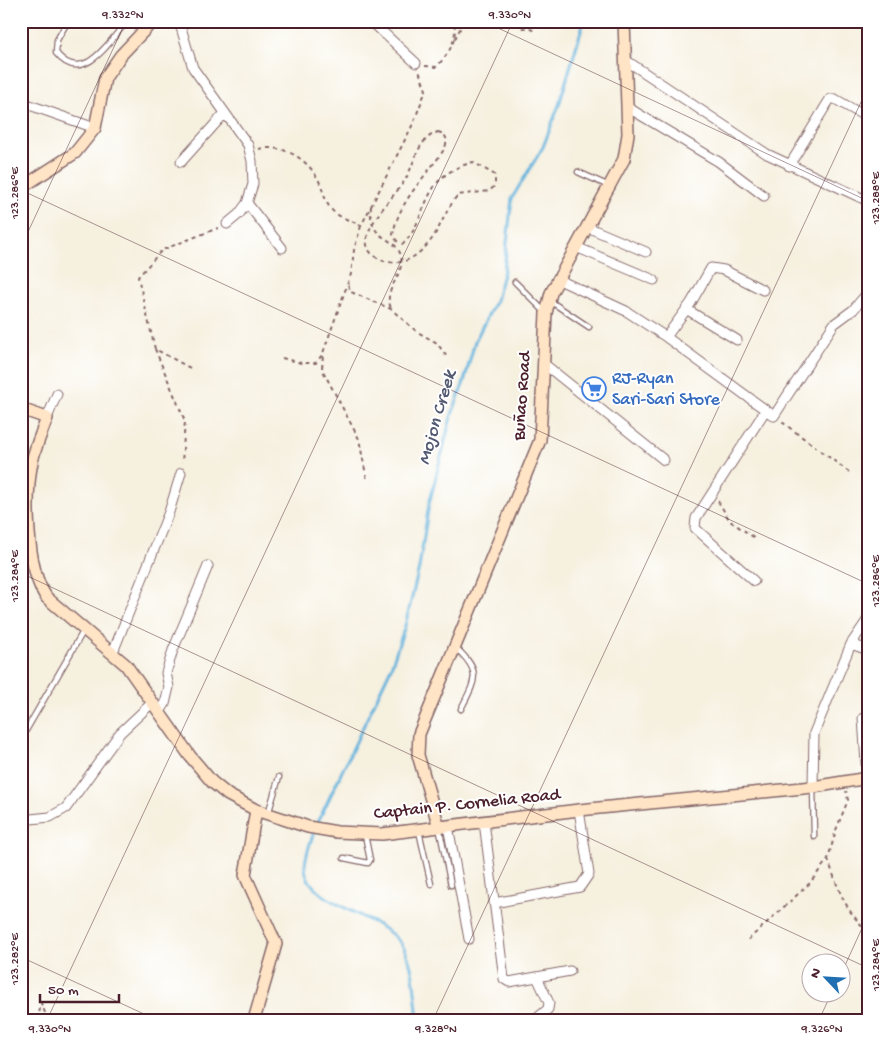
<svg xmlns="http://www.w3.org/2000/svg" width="889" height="1041" viewBox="0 0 889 1041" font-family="'Gochi Hand',sans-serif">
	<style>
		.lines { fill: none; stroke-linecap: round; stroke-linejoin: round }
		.stream { stroke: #62b3dd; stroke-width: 3 }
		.lane-casing { stroke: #86686a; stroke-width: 7 }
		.street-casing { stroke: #86686a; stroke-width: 11 }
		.secondary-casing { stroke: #86686a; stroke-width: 14 }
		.path { stroke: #86686a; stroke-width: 2; stroke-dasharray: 4 4; stroke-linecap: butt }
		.lane { stroke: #fff; stroke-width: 4.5 }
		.street { stroke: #fff; stroke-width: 9 }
		.secondary { stroke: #ffe4c6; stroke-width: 11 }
		.ticks { fill: none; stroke: #4a1f2b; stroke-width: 1; stroke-opacity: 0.45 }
		.labels { text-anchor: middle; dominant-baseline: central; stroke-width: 4; stroke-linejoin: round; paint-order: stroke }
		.shop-label { font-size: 18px; fill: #366cbe; stroke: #fff; text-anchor: start }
		.street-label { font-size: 18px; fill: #4a1f2b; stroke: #fff }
		.water-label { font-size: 19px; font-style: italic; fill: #545a72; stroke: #fff }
		.neatline { fill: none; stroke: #4a1f2b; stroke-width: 2 }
		.ticks-label { font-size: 12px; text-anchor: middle; fill: #4a1f2b }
	</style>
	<rect width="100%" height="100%" fill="#fff"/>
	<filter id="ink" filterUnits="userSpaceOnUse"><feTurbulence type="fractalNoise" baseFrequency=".02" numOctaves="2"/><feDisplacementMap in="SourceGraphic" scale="10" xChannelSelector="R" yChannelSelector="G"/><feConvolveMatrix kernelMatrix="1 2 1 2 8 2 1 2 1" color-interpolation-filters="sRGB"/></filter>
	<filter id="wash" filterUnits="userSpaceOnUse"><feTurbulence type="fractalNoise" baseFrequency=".0096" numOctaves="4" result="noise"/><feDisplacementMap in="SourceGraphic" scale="20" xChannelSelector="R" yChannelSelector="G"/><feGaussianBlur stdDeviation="1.12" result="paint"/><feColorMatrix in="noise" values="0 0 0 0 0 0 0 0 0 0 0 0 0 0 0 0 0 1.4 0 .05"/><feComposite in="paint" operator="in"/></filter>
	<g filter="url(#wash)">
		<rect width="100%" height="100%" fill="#f6f0df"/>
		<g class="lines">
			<path class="stream" d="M317,824l73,-154 15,-44 14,-58 10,-64 22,-87 13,-35 11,-41 21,-41 8,-30 8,-72 31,-51 16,-42 25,-84
				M314,832c-4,11 -8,22 -9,33 -1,40 77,49 97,80 13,20 13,52 16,75"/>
		</g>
	</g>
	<g filter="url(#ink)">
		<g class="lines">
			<g class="lane-casing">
				<path id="lane" d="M65,26l-8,14 -1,13c27,34 54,-12 71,-32
					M578,172l31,14
					M515,282l30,30
					M550,301l39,26
					M456,648c26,24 20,31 5,61
					M21,739l63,-109
					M813,787l1,49
					M268,814l11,-37
					M439,827l12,58
					M419,831l12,53
					M344,858l24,5 2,-3 -5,-25"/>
			</g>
			<g class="street-casing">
				<path id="street" d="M179,21l14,47 55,77 4,16 1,23 -6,19 -8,11 -12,10
					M371,21l45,42
					M627,61l140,93 101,47
					M21,102l74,26
					M627,107l92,55 45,34
					M181,162l44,-49
					M789,166l41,-67h5l33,19
					M247,203l35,45
					M587,227l59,25
					M576,247l78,33
					M557,279l69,32 40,26 108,79 60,-92 19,-14 11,-13
					M686,309l51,31
					M666,337l25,-34 20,-35 13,2 39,20
					M543,363l121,97
					M47,418l10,-24
					M754,581l-59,-53 1,-10 69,-107
					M851,644l17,6
					M113,652l56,-140 12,-39
					M159,713l6,-9 4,-17 -3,-14 7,-23 35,-84
					M863,718l4,60
					M813,787l1,-54 37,-89 17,-25
					M21,820l29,-3 16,-9 54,-75 33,-31
					M484,822l20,157 5,3 61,-11
					M448,826l21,113
					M494,903l86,-16 9,-13 -10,-64
					M535,1020l13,-11 1,-6 -12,-26"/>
			</g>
			<g class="secondary-casing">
				<path id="secondary" d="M21,188l54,-35 20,-25 10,-50 16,-23 32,-34
					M21,409l26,9c-5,14 -12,29 -15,44 -7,35 -6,108 15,136l79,67 64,91 22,26 16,13 28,15 52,17 29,5 45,2 197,-24 234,-23 55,-9
					M439,827l-21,-72 1,-21 121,-294 6,-127 5,-20 73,-134 4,-25 -4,-113
					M254,1020l22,-76 -31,-69 11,-65"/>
			</g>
			<path class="path" d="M519,21l2,7h7l7,3
				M455,39l9,-18
				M425,66l11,1c13,-13 22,-27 18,-46
				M438,132l6,2 3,6 -2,8c-18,28 -47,53 -52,87l4,6 6,3c7,-7 11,-14 15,-23 14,-33 18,-48 55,-59l22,13v11l-6,5 -31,4c-14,16 -19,40 -35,54 -11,10 -19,15 -34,13 -7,-1 -11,-3 -17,-8 -20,-19 23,-57 33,-74 11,-18 11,-40 33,-48z
				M259,149c25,-5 49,10 60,32 4,9 6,21 12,28 8,10 20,10 30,17l52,-102 13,-34 -7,-19
				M371,206c-3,37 24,28 30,50 4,20 -19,33 -10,52
				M361,226l-7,24 -3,24 -28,79 -1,16 37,70 8,41
				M348,285l3,7 40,17 25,22 21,12 10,14
				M155,349l30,72 -3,42
				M282,358l19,5h15l6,-8
				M190,368l-35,-19 -17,-72 24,-27 56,-22
				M782,422l67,50
				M718,501l12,20 25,17
				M828,859c9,27 17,53 40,72
				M748,940l62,-57 18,-24 8,-29 12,-30 -2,-9
				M38,1020l3,-17 7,17"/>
			<use href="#lane" class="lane"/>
			<use href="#street" class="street"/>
			<use href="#secondary" class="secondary"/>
		</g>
	</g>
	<path class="ticks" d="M483,21l385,180M21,190l847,394M21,247l105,-226M21,573l847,395M21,957l136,63M842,972l26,-57M47,1020l466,-999M433,1020l435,-933M819,1020l12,-26"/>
	<defs>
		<g id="supermarket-ring" transform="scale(1.25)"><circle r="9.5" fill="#fff" stroke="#3f7fe0" stroke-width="1.5"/><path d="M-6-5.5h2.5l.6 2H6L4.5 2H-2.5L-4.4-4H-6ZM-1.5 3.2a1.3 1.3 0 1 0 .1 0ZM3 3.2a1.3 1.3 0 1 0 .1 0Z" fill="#3f7fe0"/></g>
	</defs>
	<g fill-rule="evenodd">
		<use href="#supermarket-ring" x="594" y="389"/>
	</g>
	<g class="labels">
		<g class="shop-label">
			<text x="612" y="379">RJ-Ryan<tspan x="612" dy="21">Sari-Sari Store</tspan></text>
		</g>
		<g class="street-label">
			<text transform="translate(523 396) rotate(-86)">Buñao Road</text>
			<text transform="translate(467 805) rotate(-6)">Captain P. Cornelia Road</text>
		</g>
		<g class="water-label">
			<text transform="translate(438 418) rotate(-74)">Mojon Creek</text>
		</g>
	</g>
	<rect width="889" height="1041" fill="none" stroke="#fff" stroke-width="55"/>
	<g transform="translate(826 978) rotate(295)"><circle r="24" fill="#ffffff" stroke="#b7a5aa"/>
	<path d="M0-4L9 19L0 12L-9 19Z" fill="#1f6fb2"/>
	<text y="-8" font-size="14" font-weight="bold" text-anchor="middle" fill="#4a1f2b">N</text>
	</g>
	<path d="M40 994v8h79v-8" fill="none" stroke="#4a1f2b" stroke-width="2.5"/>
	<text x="48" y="994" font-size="15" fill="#4a1f2b" stroke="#ffffff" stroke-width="4" paint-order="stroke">50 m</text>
	<rect x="28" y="28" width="834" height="986" class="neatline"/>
	<g class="ticks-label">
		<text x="123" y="18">9.332°N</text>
		<text x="510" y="18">9.330°N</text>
		<text transform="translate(14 193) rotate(-90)" y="4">123.286°E</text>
		<text transform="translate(875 198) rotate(-90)" y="4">123.288°E</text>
		<text transform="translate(14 576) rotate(-90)" y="4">123.284°E</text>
		<text transform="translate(875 581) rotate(-90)" y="4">123.286°E</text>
		<text transform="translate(14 959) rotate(-90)" y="4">123.282°E</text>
		<text transform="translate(875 965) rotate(-90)" y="4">123.284°E</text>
		<text x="50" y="1032">9.330°N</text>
		<text x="436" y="1032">9.328°N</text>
		<text x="822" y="1032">9.326°N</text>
	</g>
</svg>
